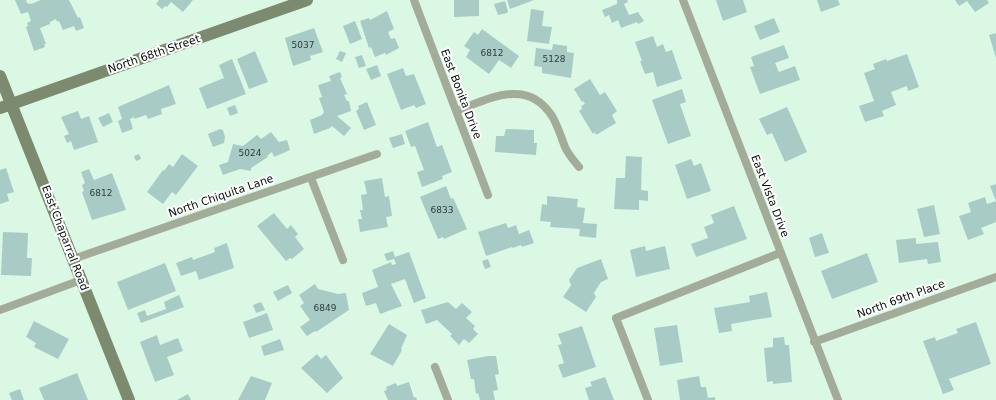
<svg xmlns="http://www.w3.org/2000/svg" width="996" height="400" viewBox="0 0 996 400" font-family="'DejaVu Sans',sans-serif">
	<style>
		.building { fill: #a8ccc5 }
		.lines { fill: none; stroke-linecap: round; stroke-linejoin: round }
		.street { stroke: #a2ac99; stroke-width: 8 }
		.secondary { stroke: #7c8b70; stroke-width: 12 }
		.labels { text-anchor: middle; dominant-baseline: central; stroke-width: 4; stroke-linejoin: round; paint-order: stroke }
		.number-label { font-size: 9px; fill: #2e3e38 }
		.street-label { font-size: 11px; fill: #060f09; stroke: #fff }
	</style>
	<rect width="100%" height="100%" fill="#dbf8e5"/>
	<path class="building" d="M15,0h11l1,3 4,1 10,-4h28l9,18 2,-1 4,11 -8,3 -2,-5 -11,4 -4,-9 -2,1 -1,-3 -6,3v2l-10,4 6,16h-2l1,3 -11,4 -8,-24 2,-1 -1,-3 4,-2 -3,-9 -7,2z
		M159,0h34l-10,12 -12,-10 -4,5 -2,-1 -3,3 -6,-5z
		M454,0h25v16l-25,1z
		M507,0h27l-24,9z
		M617,0h10l1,2 -4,2 5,11 9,-3 6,9 -6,3 -1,-2 -16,6 -3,-8 -6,3 -3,-8 -4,2 -3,-7 15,-6z
		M716,0h27l4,12 -24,9z
		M817,0h21l2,5 -19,7z
		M955,0h32l2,3 -14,9 -8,-11 -8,5z
		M505,1l3,10 -1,2 -9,2 -4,-11z
		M531,9l13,2 -2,15 10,1 -3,17 -22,-3z
		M387,11l7,18 -6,3 3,7 4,-1 4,10 -13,7 -1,-2 -10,4 -4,-10 -2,1 -9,-27 9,-3 1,2z
		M774,18l6,14 -20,8 -6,-14z
		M355,21l7,18 -12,5 -7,-18z
		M314,28l9,24 -13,4 1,4 -18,6 -8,-28z
		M482,29l37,27 -8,12 -12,-8 -10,14 -23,-17 4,-7 -6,-4 10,-14 4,3z
		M996,33v25l-7,-23z
		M653,36l4,11 6,-3 3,8 6,-2 10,29 -25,8 -4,-15 -8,2 -5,-13h2l-7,-19z
		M553,44l14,2v6l7,1 -3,25 -29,-5v-6l-8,-1 2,-18 16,2z
		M784,45l5,13 -14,5 4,9 16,-6 5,14 -40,14 -10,-27 4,-1 -3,-9z
		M255,51l13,31 -19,7 -12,-30z
		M340,51l6,2 -4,9 -6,-3z
		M907,54l12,33 -11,4 -1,-5 -16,6 5,13 -14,6 2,5 -19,6 -6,-16 15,-5 -10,-28 11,-4 -2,-5 13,-5 1,2z
		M362,55l4,11 -7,2 -4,-11z
		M232,59l14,35 -39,15 -8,-21 25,-10 -5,-13z
		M377,65l4,11 -10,4 -5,-11z
		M403,68l3,8 8,-2 12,30 -10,4 -2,-3 -13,5 -14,-36z
		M340,72l2,5 -2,1 7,16 -3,1 3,6h2l2,10 -14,5 14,12 -7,8 -12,-10 -2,2 -16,6 -4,-14 12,-5 2,-3 -5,-14 3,-1 -4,-12 13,-4 -2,-5z
		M590,79l10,16 5,-3 12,19 -5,4 4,8 -20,12 -1,-3 -2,2 -14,-23 3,-2 -1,-3 4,-2 -2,-3 -1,1 -8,-13z
		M169,85l7,19 -15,5 1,5 -14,5 -2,-4 -12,4v-2l-4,2 3,10 -11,4 -4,-12 4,-2 -4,-12z
		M682,89l4,13 -6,2 11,32 -23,8 -16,-44z
		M367,102l9,23 -12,5 -8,-19 3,-2 -1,-3z
		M235,105l3,8 -8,3 -3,-8z
		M787,107l20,45 -22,10 -13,-29 -5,2 -8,-16z
		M78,111l3,8 8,-3 9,26 -24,8 -3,-9 -4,2 -3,-7 5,-2 -8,-17z
		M109,113l4,9 -10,5 -5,-9z
		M428,122l9,25 5,-2 10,27 -10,4 1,3 -21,8 -5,-15 7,-2 -9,-24 -4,1 -6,-16z
		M220,129l3,1 2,7 -1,6 -11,4 -5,-13z
		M506,129l28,1v13h3l-1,12 -41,-3 1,-16h8z
		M271,132l8,10 8,-2 3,10 -16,7 -2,-5 -5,4 1,1 -17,11v3l-11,-2 -17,6 -4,-10 9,-3 5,-18 10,2 14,-11 4,4z
		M402,134l3,10 -12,4 -4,-10z
		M139,154l2,5 -5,2 -2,-5z
		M182,154l16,12 -22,29 -4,-3 -9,12 -16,-12 16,-22 1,1 5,-7 4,3z
		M626,156l16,1 -1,33 7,1v10l-9,-1v10l-25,-1 2,-31h9z
		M691,159l3,7 7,-3 10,28 -24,8 -12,-34z
		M6,168l8,24 -7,2 2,7 -9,3v-34z
		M89,169l5,11 18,-7 14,37 -34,10 -10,-28 2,-1 -2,-6 3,-2 -4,-11z
		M382,178l3,19 4,-1 3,20 -6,1 2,10 -28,5 -2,-13h4l-2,-9h3l-2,-15 6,-1 -3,-13z
		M996,184v38l-15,6 3,6 -16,6 -9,-24 12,-4 -3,-9 17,-6 2,7 9,-3 -6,-15z
		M446,186l5,13 2,-1 3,6 11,25 -23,10 -1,-2 -5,2 -18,-42z
		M547,196l31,3 -1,8 8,1 -2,15 14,1 -1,14 -17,-2 1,-7 -30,-2 1,-5 -11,-1 2,-17 5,1z
		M934,205l6,29 -16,3 -7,-28z
		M734,206l13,33 -51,18 -5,-13 17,-6 -4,-11 10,-4 -3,-8z
		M274,213l13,16 4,-4 7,9 -3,3 9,12 -12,10 -2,-1 -4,3 -29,-35z
		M506,223l2,5 8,-3 3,9 10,-4 5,13 -12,4 -1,-2 -8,3 -1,-1 -26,9 -8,-24z
		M3,232l25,1 -1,25h5l-1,18 -30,-1z
		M822,233l7,20 -14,4 -6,-19z
		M916,238v6l22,-2 3,20 -13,2 -1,-5 -28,4 -3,-23z
		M227,243l7,25 -35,12 -3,-9 -15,5 -5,-13 16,-6 1,3 22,-8 -1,-4z
		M645,246l1,5 19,-5 5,23 -34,8 -6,-27z
		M393,251l2,6 14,-5 17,46 -12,5 -9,-24 -14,5 11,22 -22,8 -4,-11 -10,3 -4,-13 16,-6 -6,-17 19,-8 1,3 4,-1 -2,-5 -7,2 -3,-7z
		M867,253l11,29 -46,17 -11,-28z
		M488,259l3,8 -6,2 -3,-8z
		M601,259l7,20 -7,3 -7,11 2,4 -10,15 -23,-15 8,-12 -2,-5 8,-12z
		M165,263l11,28 -48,19 -11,-28z
		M315,284l3,5 20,5 8,-1 3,17 -33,22 -1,-1 -8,5 -7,-9 10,-7 -10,-14 4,-3 -5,-8z
		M288,285l4,8 -14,8 -5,-9z
		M767,292l5,25 -41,7 1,7 -13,2 -5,-25 36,-6 -1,-6z
		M179,295l5,12 -43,16 -4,-10 8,-3 2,6 19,-7 -2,-7z
		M261,302l4,8 -9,3 -3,-8z
		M448,302l8,7 6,-6 10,9 -6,6 9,8 -2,3 5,5 -9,9 -5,-4 -5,6 -9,-9 2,-2 -15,-14 -11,4 -5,-14z
		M267,313l6,17 -24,8 -6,-16z
		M34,321l35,18 -11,20 -24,-12 2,-4 -10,-6z
		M976,322l15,42 -42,15 5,11 -11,4 -20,-53 12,-4 1,4 22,-8 -2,-4z
		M389,324l18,11 -6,14 1,1 -9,16 -23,-12z
		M677,325l6,37 -23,4 -6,-38z
		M582,326l14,41 -33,11 -5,-13 6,-2 -6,-18 4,-1 -4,-10z
		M157,335l3,10 18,-7 5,13 -16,6 7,18 -19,7 -15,-40z
		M784,337l1,8h4l3,37 -19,2v-3l-6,1 -3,-34 9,-1v-9z
		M280,339l4,11 -20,6 -3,-10z
		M317,354l4,5 5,-4 17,23 -16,15 -26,-25z
		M488,356h8l3,18 -4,1 3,15 -5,1 2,9h-15l-2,-7 -2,1 -2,-15h-3l-4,-19z
		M77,373l11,27h-44l-5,-12z
		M251,376l21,7 -7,17h-27z
		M699,376l2,11h5l2,11 7,-1v3h-35l-3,-20z
		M605,377l9,23h-25l-4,-12 7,-2 -2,-4z
		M409,382l5,16 2,-1 1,3h-29l-4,-9 3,-1 -1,-3 10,-4 1,3z
		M20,389l4,11h-12l-3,-7z
		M188,394l3,6h-14z"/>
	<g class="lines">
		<path class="street" d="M414,0l74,195
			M683,0l155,400
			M456,111c33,-12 71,-34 96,5 6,10 9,21 13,31 3,7 9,14 14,20
			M311,178l32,82
			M73,259l304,-105
			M0,310l81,-30
			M814,342l182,-65
			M435,367l13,33
			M648,400l-32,-82 164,-65"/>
		<path class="secondary" d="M0,76l129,324
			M0,108l307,-108"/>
	</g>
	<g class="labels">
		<g class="number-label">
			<text x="303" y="45">5037</text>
			<text x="492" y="53">6812</text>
			<text x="554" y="59">5128</text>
			<text x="250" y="153">5024</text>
			<text x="101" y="193">6812</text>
			<text x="442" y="210">6833</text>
			<text x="325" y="308">6849</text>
		</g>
		<g class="street-label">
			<text transform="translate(154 54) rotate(-19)">North 68th Street</text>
			<text transform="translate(461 94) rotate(69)">East Bonita Drive</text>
			<text transform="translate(221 196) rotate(-19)">North Chiquita Lane</text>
			<text transform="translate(770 196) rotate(69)">East Vista Drive</text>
			<text transform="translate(65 238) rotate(69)">East Chaparral Road</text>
			<text transform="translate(901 299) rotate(-20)">North 69th Place</text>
		</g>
	</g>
</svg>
